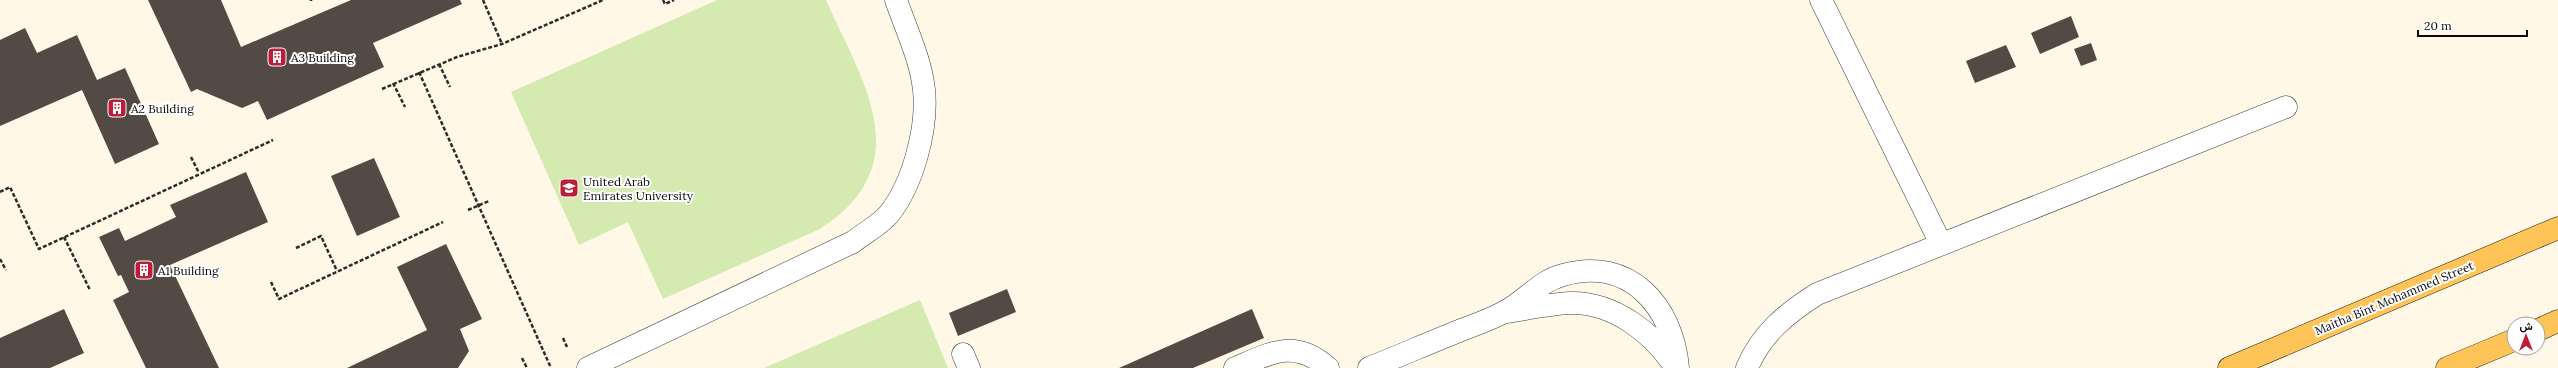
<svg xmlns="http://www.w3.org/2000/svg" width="2558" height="368" viewBox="0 0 2558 368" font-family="Lora,Vazirmatn,serif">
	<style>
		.green { fill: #d5eab0 }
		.building { fill: #534a46 }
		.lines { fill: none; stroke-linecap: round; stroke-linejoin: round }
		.minor-casing { stroke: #3d3d3d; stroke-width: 23 }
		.major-casing { stroke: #1b1b1b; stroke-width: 23 }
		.path { stroke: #2c2c2c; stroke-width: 2.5; stroke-dasharray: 4 2; stroke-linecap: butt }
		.minor { stroke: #fff; stroke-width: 22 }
		.major { stroke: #ffc457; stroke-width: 22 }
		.labels { text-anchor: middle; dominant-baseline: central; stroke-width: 4; stroke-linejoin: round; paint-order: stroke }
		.poi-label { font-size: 12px; fill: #0a0a0a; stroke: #fff; text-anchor: start }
		.street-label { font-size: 12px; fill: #0a0a0a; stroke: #fff }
	</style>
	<rect width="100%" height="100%" fill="#fff8e7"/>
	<path class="green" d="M717,0h109c37,83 94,164 -6,229l-157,70 -35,-77 -49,23 -68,-153z
		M920,300l28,68h-184z"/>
	<path class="building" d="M148,0h73l20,47 110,-47h109l2,4 -89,39 11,24 -117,53 -9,-19 -16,7 -45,-19 -6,3z
		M2071,16l8,21 -39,17 -9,-21z
		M25,28l12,25 40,-18 20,45 28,-12 34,76 -44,20 -33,-74 -82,36v-86z
		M2091,43l6,17 -16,6 -7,-17z
		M2006,45l10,22 -41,16 -9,-22z
		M374,158l26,59 -43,19 -26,-60z
		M246,172l22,50 -98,43 49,103h-73l-33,-68 16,-8 -8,-17 -3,1 -19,-39 20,-9 6,13 51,-24 -6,-12z
		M446,244l36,75 -22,10 9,22 -11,17h-111l80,-38 -30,-63z
		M1007,289l9,23 -58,24 -9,-23z
		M64,309l20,44 -34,15h-50v-30z
		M1252,309l12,29 -71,30h-74z"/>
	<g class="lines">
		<g class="minor-casing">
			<path id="minor" d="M1821,0l120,244
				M1506,312c21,-3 43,-8 64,-9 44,-1 83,30 106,65
				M963,354l6,14
				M588,368l265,-126c11,-9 27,-17 36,-28 24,-30 39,-86 35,-124 -3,-30 -18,-61 -28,-90
				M1235,368c36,-15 60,-30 93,0
				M1369,368c30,-12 60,-25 90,-37 15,-6 31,-11 45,-19 21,-10 35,-31 59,-37 66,-19 110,31 115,93
				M1747,368c14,-34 40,-55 70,-74l469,-187"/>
		</g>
		<g class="major-casing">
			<path id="major" d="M2538,330l20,-9
				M2229,368l329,-140
				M2447,368l67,-28"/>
		</g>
		<path class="path" d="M311,0v1
			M483,0l19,44
			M663,0l2,4 9,-4
			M439,64l11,23
			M419,72l132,296
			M393,83l12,24
			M382,89l75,-32 45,-13 101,-44
			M191,157l8,16
			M0,192l10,-5 29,62 234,-109
			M468,210l21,-9
			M64,237l26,53
			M296,248l25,-12 16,35
			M0,259l6,11
			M271,282l8,17 164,-77
			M563,338l4,9
			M522,358l5,10"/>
		<use href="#minor" class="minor"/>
		<use href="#major" class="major"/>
	</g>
	<defs>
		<g id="building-square" transform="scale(1)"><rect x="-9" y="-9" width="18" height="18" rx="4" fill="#bf1d37" stroke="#fff"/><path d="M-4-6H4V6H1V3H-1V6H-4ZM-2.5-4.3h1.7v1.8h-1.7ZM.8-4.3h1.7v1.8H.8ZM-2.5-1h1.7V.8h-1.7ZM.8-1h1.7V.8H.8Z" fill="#fff"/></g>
		<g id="university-square" transform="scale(1)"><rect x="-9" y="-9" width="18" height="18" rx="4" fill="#bf1d37" stroke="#fff"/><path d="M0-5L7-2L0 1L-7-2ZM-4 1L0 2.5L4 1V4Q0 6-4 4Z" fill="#fff"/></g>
	</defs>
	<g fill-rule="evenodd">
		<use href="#building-square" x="277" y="57"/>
		<use href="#building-square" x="117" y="108"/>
		<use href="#university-square" x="569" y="188"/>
		<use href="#building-square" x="144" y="270"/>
	</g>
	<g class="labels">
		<g class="poi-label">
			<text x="291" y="57">A3 Building</text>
			<text x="131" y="108">A2 Building</text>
			<text x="583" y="181">United Arab<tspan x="583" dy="14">Emirates University</tspan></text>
			<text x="158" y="270">A1 Building</text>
		</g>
		<g class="street-label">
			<text transform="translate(2394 298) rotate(-23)">Maitha Bint Mohammed Street</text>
		</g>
	</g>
	<g transform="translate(2526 336)"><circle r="19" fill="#ffffff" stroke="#9d9d9d"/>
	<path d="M0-3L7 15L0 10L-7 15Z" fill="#bf1d37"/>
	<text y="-6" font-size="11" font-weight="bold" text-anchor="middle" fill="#0a0a0a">ش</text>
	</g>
	<path d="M2418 30v6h109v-6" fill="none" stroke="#0a0a0a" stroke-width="2"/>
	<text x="2424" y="30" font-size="12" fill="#0a0a0a" stroke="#ffffff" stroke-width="3" paint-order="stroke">20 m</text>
</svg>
